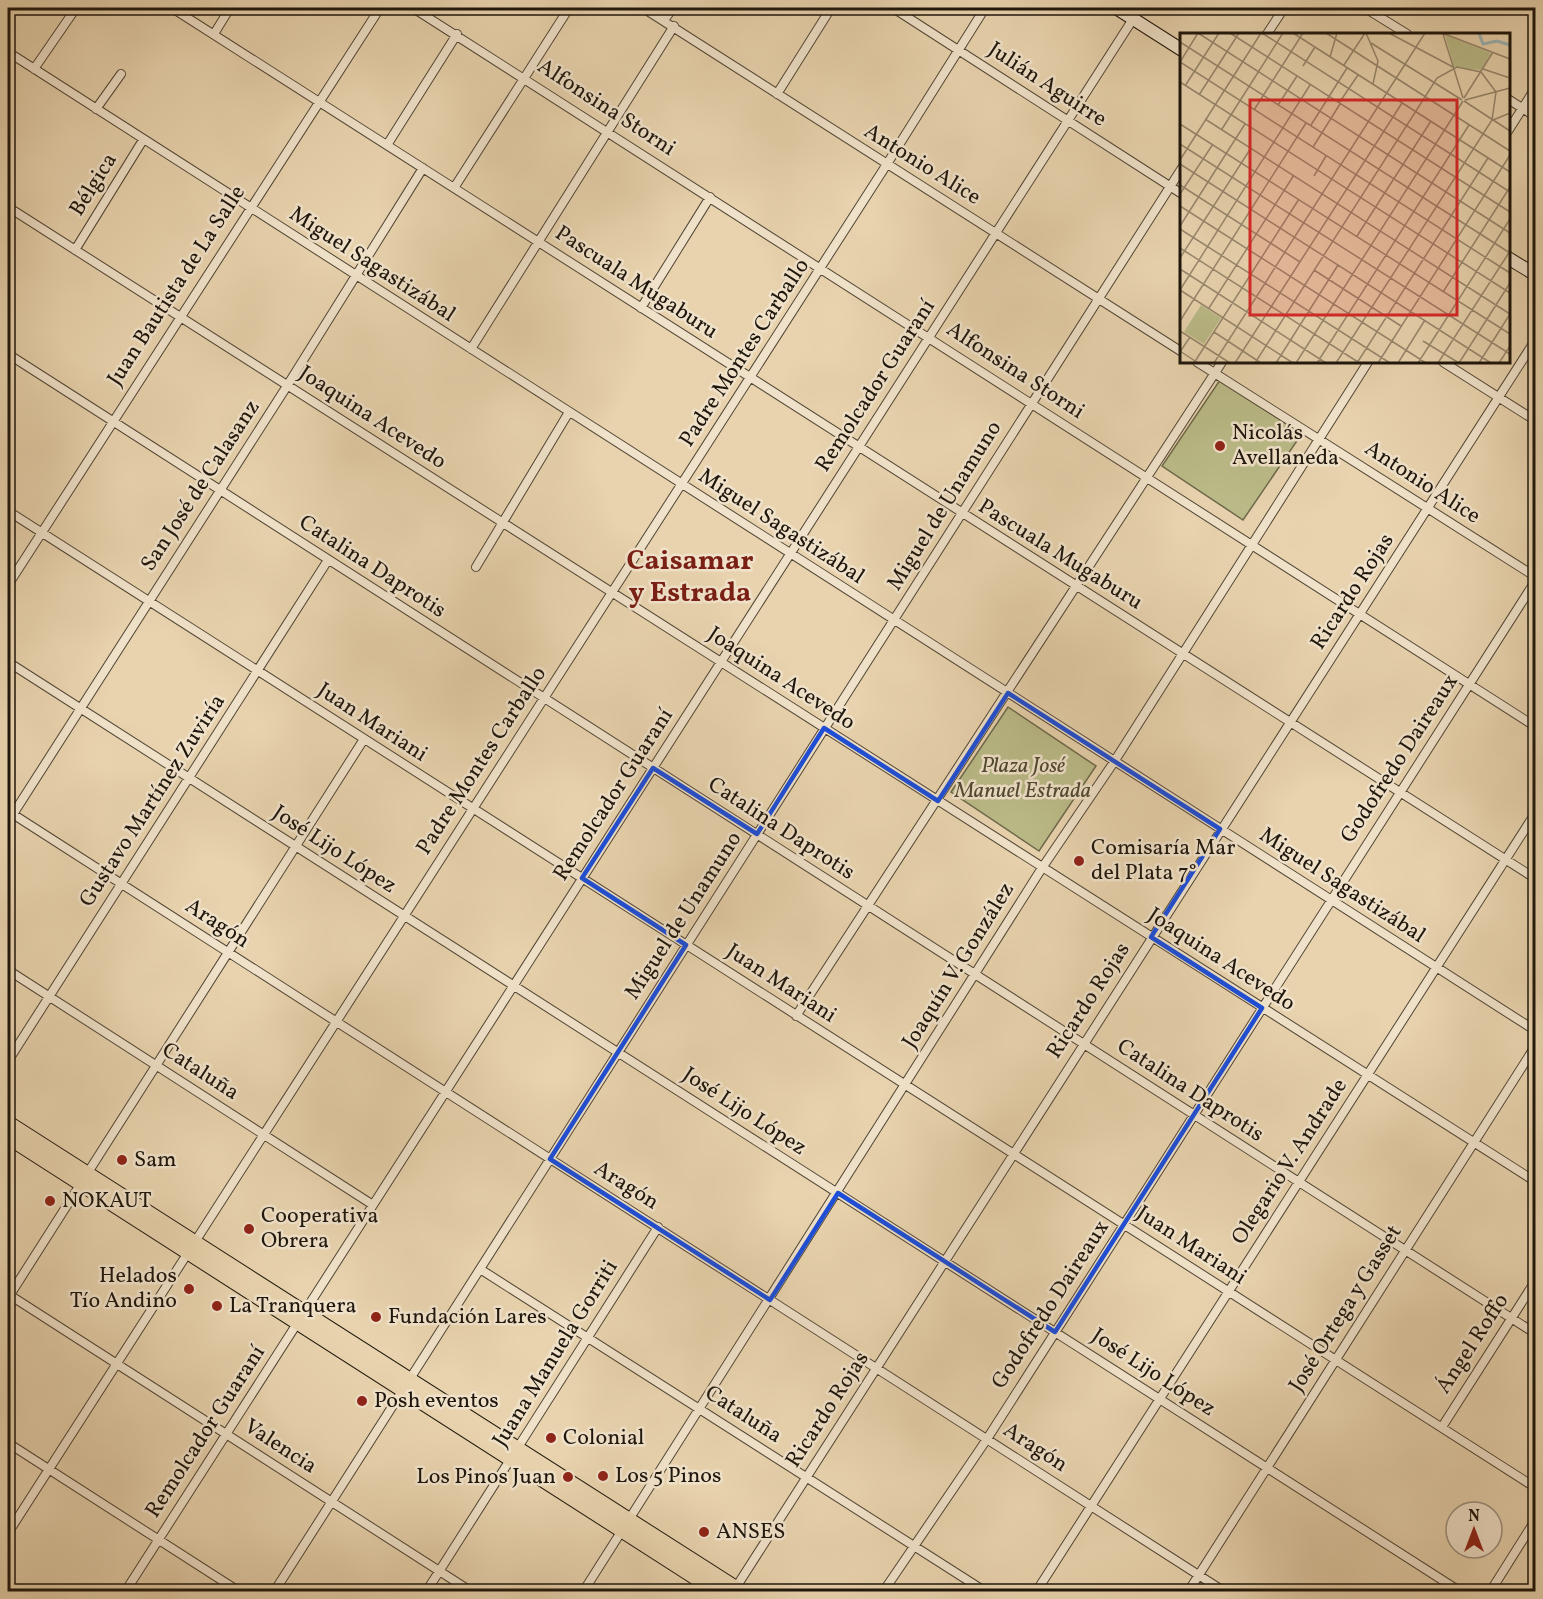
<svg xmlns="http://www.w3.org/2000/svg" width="1543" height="1599" viewBox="0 0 1543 1599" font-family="Vollkorn,serif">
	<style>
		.green { fill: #babb88; stroke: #6c684a; stroke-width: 1.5 }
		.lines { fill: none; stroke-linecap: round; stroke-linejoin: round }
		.minor-casing { stroke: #504534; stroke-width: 10 }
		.secondary-casing { stroke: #1e160c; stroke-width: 14 }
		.primary-casing { stroke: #1e160c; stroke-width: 16 }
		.minor { stroke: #f0e2ca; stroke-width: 8 }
		.secondary { stroke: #f0e2ca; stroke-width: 12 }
		.primary { stroke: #e8d3ae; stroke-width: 14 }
		.marked { fill: none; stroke: #1d4ed8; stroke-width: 4.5; stroke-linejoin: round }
		.poi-dot { fill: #8f2418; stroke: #f0e2ca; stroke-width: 2 }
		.labels { text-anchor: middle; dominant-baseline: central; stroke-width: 5; stroke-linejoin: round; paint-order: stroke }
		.street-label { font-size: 22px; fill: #1e160c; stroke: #f0e2ca }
		.poi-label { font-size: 22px; fill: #1e160c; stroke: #f0e2ca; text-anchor: start }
		.park-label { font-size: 22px; font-style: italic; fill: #4d4831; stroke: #f0e2ca }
		.district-label { font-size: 28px; font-weight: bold; fill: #7a1f14; stroke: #f0e2ca }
		.inset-river { fill: none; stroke: #9bb5b5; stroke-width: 3 }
		.inset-road { fill: none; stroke: #97876d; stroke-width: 1.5 }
		.view { fill: #d62828; fill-opacity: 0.15; stroke: #d62828; stroke-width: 3 }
		.inset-edge { fill: none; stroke: #1e160c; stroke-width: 3 }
	</style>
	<rect width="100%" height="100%" fill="#e8d3ae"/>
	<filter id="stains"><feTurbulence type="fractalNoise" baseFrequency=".00333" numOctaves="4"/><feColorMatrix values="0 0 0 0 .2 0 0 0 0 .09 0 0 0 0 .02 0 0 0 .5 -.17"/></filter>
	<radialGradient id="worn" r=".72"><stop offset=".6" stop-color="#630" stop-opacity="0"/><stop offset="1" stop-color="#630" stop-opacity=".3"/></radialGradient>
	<path class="green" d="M1222,377l81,55 -60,88 -81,-54z
		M1008,707l88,59 -57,85 -88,-59z"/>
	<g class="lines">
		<g class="minor-casing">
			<path id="minor" d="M172,8l1364,871
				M413,8l1123,719
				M643,8l539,344
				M893,8l289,186
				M1365,8l42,26
				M664,20l9,-12
				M214,34l16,-26
				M1267,34l17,-26
				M8,52l1528,979
				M34,69l42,-61
				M777,94l54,-86
				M1508,99l28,18
				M96,109l25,-35
				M1508,131l28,-44
				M387,145l70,-111
				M454,188l115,-180
				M8,207l1528,975
				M75,250l68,-110
				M641,308l69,-111
				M471,349l203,-323
				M8,354l1528,980
				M1197,362l339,215
				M1443,362l93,59
				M8,511l1528,977
				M476,567l93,-155
				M8,585l372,-577
				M8,662l1453,930
				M8,811l1217,781
				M8,822l279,-436 136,-218
				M8,970l365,235
				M796,1016l426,-654
				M8,1061l320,-501
				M480,1269l506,323
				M8,1294l464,298
				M8,1298l356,-559
				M1442,1427l94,-147
				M8,1443l232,149
				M8,1533l879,-1369 98,-156
				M125,1592l1008,-1573
				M274,1592l908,-1424
				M426,1592l232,-365
				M583,1592l459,-724 72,-106 254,-400
				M733,1592l803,-1253
				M883,1592l104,-153 549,-859
				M1036,1592l500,-780
				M1188,1592l348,-547
				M1490,1592l46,-73"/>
		</g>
		<g class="secondary-casing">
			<path id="secondary" d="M1116,8l66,42
				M1508,258l28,17"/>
		</g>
		<g class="primary-casing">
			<path id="primary" d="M8,1123l734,469
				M8,1137l710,455"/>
		</g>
		<use href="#minor" class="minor"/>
		<use href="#secondary" class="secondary"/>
		<use href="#primary" class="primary"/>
	</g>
	<path class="marked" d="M1008,693l212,136 -69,108 111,71 -207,324 -217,-139 -68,107 -220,-141 136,-214 -104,-67 71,-110 104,66 67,-106 114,73z"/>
	<g class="poi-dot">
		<circle cx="1220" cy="446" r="6"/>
		<circle cx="1079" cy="861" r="6"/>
		<circle cx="122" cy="1160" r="6"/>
		<circle cx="50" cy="1201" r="6"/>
		<circle cx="249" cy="1229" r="6"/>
		<circle cx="189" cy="1289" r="6"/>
		<circle cx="217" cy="1306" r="6"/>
		<circle cx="376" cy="1317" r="6"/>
		<circle cx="362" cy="1401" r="6"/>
		<circle cx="551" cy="1438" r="6"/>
		<circle cx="603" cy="1476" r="6"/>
		<circle cx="568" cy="1477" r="6"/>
		<circle cx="704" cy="1532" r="6"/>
	</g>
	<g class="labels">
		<g class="street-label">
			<text transform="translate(1047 85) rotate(33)">Julián Aguirre</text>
			<text transform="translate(606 108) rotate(33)">Alfonsina Storni</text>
			<text transform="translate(922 165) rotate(32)">Antonio Alice</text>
			<text transform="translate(94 185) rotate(-58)">Bélgica</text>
			<text transform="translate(372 265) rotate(33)">Miguel Sagastizábal</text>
			<text transform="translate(636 283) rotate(33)">Pascuala Mugaburu</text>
			<text transform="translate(177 286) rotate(-57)">Juan Bautista de La Salle</text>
			<text transform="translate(745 353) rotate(-57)">Padre Montes Carballo</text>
			<text transform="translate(1015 371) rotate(33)">Alfonsina Storni</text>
			<text transform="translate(876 386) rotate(-57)">Remolcador Guaraní</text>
			<text transform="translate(372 418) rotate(33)">Joaquina Acevedo</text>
			<text transform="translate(1422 483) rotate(33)">Antonio Alice</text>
			<text transform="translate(201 486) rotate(-57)">San José de Calasanz</text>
			<text transform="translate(945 506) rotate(-58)">Miguel de Unamuno</text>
			<text transform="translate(781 527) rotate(33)">Miguel Sagastizábal</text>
			<text transform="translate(1060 555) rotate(32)">Pascuala Mugaburu</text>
			<text transform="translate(372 567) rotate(33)">Catalina Daprotis</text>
			<text transform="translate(1353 592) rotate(-57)">Ricardo Rojas</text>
			<text transform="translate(781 679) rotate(33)">Joaquina Acevedo</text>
			<text transform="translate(372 723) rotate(33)">Juan Mariani</text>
			<text transform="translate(1400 759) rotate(-57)">Godofredo Daireaux</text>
			<text transform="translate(482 761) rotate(-57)">Padre Montes Carballo</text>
			<text transform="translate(614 795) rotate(-57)">Remolcador Guaraní</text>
			<text transform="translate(153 801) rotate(-57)">Gustavo Martínez Zuviría</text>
			<text transform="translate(781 829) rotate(33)">Catalina Daprotis</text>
			<text transform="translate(334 850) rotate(33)">José Lijo López</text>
			<text transform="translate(1342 886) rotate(33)">Miguel Sagastizábal</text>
			<text transform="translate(684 916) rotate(-57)">Miguel de Unamuno</text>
			<text transform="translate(217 924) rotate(33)">Aragón</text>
			<text transform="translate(1221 960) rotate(33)">Joaquina Acevedo</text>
			<text transform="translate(959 966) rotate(-58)">Joaquín V. González</text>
			<text transform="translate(781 984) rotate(33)">Juan Mariani</text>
			<text transform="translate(1089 1001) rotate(-57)">Ricardo Rojas</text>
			<text transform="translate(200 1072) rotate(33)">Cataluña</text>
			<text transform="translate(1190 1091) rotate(33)">Catalina Daprotis</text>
			<text transform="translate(744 1112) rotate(33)">José Lijo López</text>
			<text transform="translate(1290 1162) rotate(-57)">Olegario V. Andrade</text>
			<text transform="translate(626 1186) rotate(32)">Aragón</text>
			<text transform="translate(1191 1246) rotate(33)">Juan Mariani</text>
			<text transform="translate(1051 1305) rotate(-57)">Godofredo Daireaux</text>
			<text transform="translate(1346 1309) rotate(-58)">José Ortega y Gasset</text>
			<text transform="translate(1473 1344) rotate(-57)">Ángel Roffo</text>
			<text transform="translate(556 1354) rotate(-58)">Juana Manuela Gorriti</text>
			<text transform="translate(1153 1373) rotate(33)">José Lijo López</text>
			<text transform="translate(828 1410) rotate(-57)">Ricardo Rojas</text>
			<text transform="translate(743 1415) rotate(33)">Cataluña</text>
			<text transform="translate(206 1432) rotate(-57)">Remolcador Guaraní</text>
			<text transform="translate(280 1447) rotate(33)">Valencia</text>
			<text transform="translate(1035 1448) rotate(33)">Aragón</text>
		</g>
		<g class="poi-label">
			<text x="1232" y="433">Nicolás<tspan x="1232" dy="25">Avellaneda</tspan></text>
			<text x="1091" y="848">Comisaría Mar<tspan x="1091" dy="25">del Plata 7°</tspan></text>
			<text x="134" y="1160">Sam</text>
			<text x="62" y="1201">NOKAUT</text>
			<text x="261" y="1216">Cooperativa<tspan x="261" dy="25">Obrera</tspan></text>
			<text x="177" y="1276" text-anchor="end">Helados<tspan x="177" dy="25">Tío Andino</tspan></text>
			<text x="229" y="1306">La Tranquera</text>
			<text x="388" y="1317">Fundación Lares</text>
			<text x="374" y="1401">Posh eventos</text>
			<text x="563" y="1438">Colonial</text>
			<text x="615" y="1476">Los 5 Pinos</text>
			<text x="556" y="1477" text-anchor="end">Los Pinos Juan</text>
			<text x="716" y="1532">ANSES</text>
		</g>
		<g class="park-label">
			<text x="1023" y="766">Plaza José<tspan x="1023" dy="25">Manuel Estrada</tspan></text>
		</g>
		<g class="district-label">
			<text x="690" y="561">Caisamar<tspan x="690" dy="32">y Estrada</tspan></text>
		</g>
	</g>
	<g transform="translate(1180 33)">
		<rect width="330" height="330" fill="#e8d3ae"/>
		<path d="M265,2l46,18 -10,17 -27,-3zM21,272l20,13 -17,26 -20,-12z" fill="#babb88"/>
		<path class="inset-river" d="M299,0l4,11 14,-3 13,4"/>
		<path class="inset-road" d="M18,0l-18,29 330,211M18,0l312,200M50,0l280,179M82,0l248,159M113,0l217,139M146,0l184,118M186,0l12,28 -5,23M209,0l64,34M262,0l68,26M263,1l20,64M0,9l330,211M191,10l91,57M150,24l7,-24M164,32l21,-32M123,33l12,-19M303,36l27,9M0,49l330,211M5,53l34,-53M19,62l40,-62M284,65l29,-46M285,67l45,-12M284,68l46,30M159,70l19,-28M98,72l19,-29M74,77l49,-77M25,86l305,195M313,87l17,-7M0,91l330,210M131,92l36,-57M42,96l61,-96M0,111l330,210M133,114l27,-43M0,127l81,-127M0,131l311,199M134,143l12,-20M0,152l120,77M0,161l33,-50M0,173l246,157M0,193l65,-102M0,196l210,134M177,203l74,-115M0,215l178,114M0,225l71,-110M0,236l146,94M134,237l87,56M0,257l130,-205M0,257l113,73M263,259l67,-105M29,275l85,-133M0,288l126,-198M0,298l50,32M34,299l47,31M243,308l36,22M0,318l18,12M0,319l10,-15M14,330l105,-164M34,330l211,-330M55,330l167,-260M75,330l182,-285 20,-11 24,5 15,20 -4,28 -156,243M96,330l62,-98M116,330l167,-262M137,330l152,-238M177,330l131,-205M198,330l132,-208M218,330l27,-43M238,330l92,-144M258,330l72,-112M279,330l51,-80M299,330l31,-49M319,330l11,-17"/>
		<path class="view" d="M70,67h207v215h-207z"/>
		<rect width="330" height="330" class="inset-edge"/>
	</g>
	<rect width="1543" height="1599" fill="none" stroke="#e8d3ae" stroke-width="30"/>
	<rect x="9" y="9" width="1525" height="1581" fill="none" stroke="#1e160c" stroke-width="3"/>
	<rect x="15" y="15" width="1513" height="1569" fill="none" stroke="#1e160c" stroke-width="1.5"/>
	<g transform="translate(1474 1530)"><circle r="28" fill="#f0e2ca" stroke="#9c907e" stroke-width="1.5"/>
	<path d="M0-4.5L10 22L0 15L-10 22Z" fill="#8f2418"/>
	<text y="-9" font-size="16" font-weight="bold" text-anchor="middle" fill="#1e160c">N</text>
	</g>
	<rect width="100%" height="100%" filter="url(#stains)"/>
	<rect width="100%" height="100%" fill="url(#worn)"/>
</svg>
